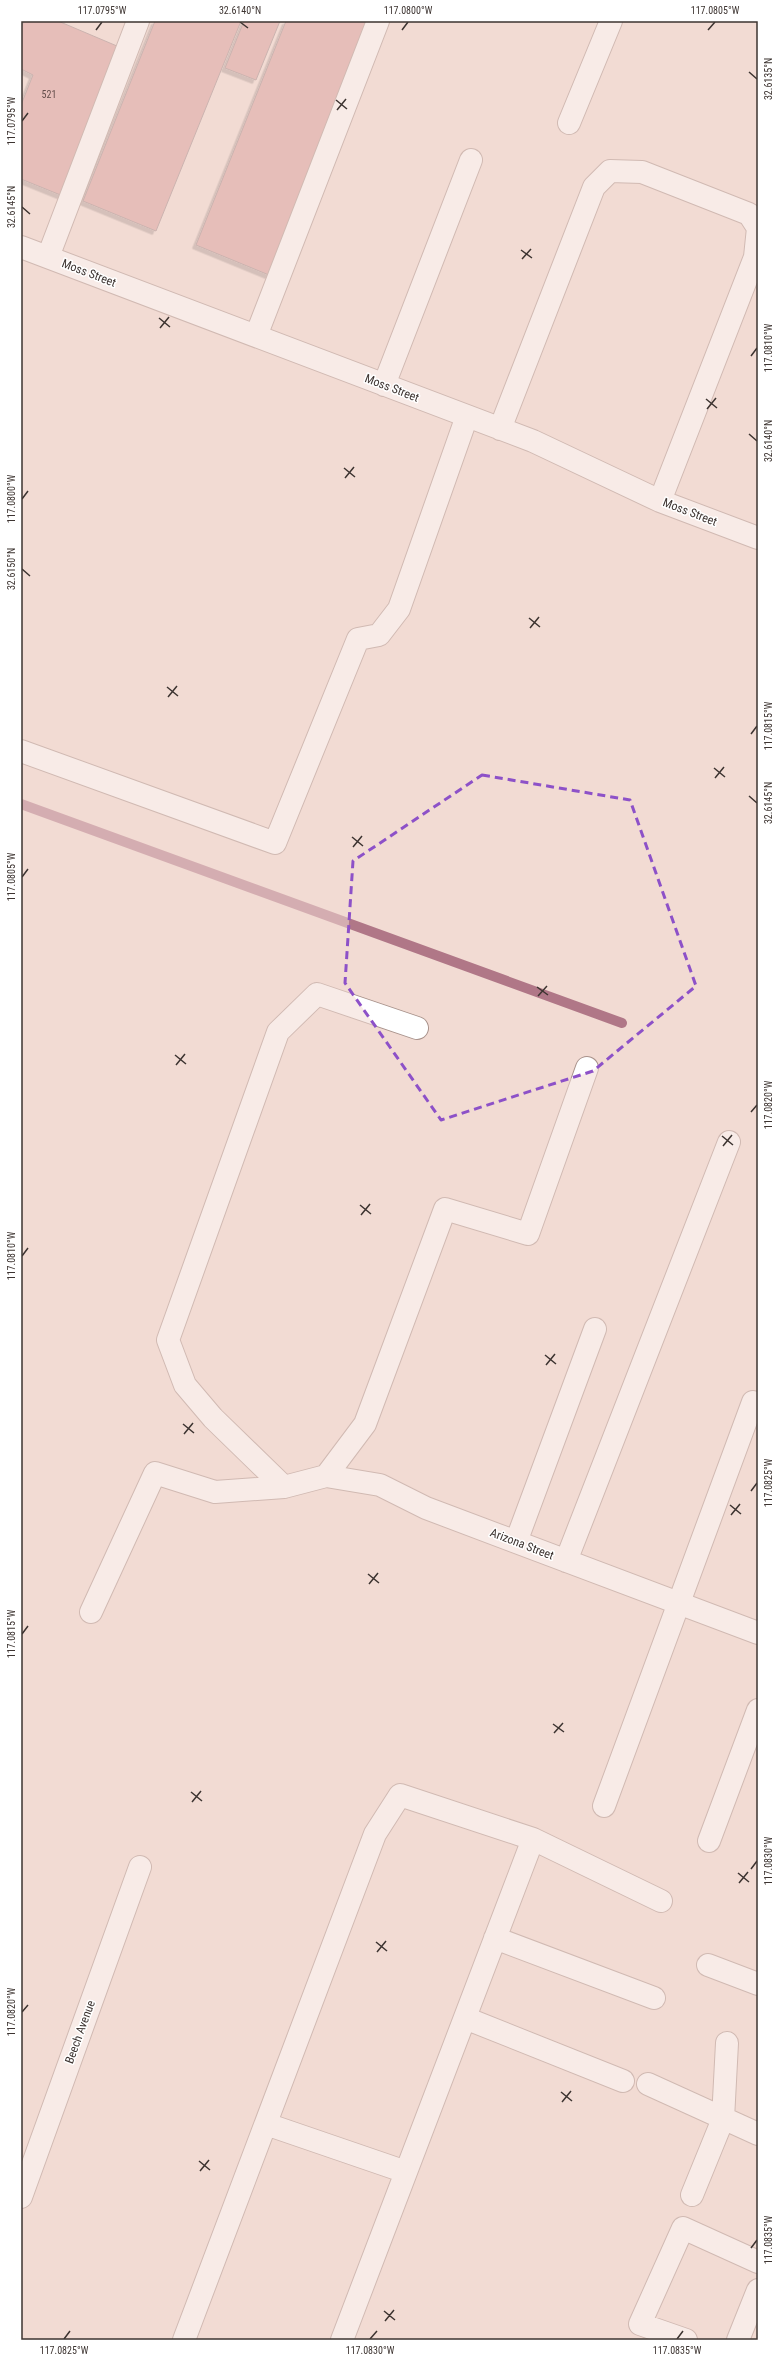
<svg xmlns="http://www.w3.org/2000/svg" width="779" height="2361" viewBox="0 0 779 2361" font-family="'Roboto Condensed',sans-serif">
	<style>
		.lines { fill: none; stroke-linecap: round; stroke-linejoin: round }
		.stream { stroke: #b07787; stroke-width: 10 }
		.building { fill: #d89b99; stroke: #9b8484; filter: url(#shadow) }
		.minor-casing { stroke: #a8928b; stroke-width: 24 }
		.minor { stroke: #fff; stroke-width: 22 }
		.marked { fill: none; stroke: #8d51c8; stroke-width: 3; stroke-dasharray: 8 5; stroke-linejoin: round }
		.ticks { fill: none; stroke: #3d3431; stroke-width: 1.5 }
		.labels { text-anchor: middle; dominant-baseline: central; stroke-width: 3; stroke-linejoin: round; paint-order: stroke }
		.number-label { font-size: 10px; fill: #644e4b }
		.street-label { font-size: 12px; fill: #3d3431; stroke: #fff }
		.neatline { fill: none; stroke: #3d3431; stroke-width: 1.5 }
		.ticks-label { font-size: 10px; text-anchor: middle; fill: #3d3431 }
	</style>
	<defs>
		<filter id="shadow"><feDropShadow dx="-3.5" dy="3.5" stdDeviation="0" flood-color="#0004"/></filter>
	</defs>
	<rect width="100%" height="100%" fill="#f2dbd3"/>
	<g class="lines">
		<path class="stream" d="M21,804l601,219"/>
	</g>
	<path class="building" d="M24,21h34l66,28 -61,147 -42,-17v-74l12,-30 -12,-6v-41z
		M155,21h86l-85,210 -73,-30z
		M244,21h36l-24,59 -31,-12z
		M286,21h85l-102,254 -73,-30z"/>
	<g class="lines">
		<g class="minor-casing">
			<path id="minor" d="M569,123l42,-102
				M21,247l512,194 127,60 98,37
				M48,257l90,-236
				M256,336l122,-315
				M384,385l87,-225
				M500,429l94,-242 16,-16 32,1 107,42 9,14 -3,29 -95,244
				M21,751l254,92 83,-204 21,-4 20,-26 68,-193
				M326,1476l39,-52 80,-215 83,25 59,-166
				M284,1487l-71,-69 -28,-33 -17,-45 110,-308 39,-38 100,34
				M516,1542l79,-213
				M566,1561l163,-419
				M91,1612l64,-139 60,19 69,-5 42,-11 54,9 46,23 332,125
				M604,1806l149,-404
				M709,1841l49,-131
				M495,1938l159,60
				M708,1965l50,19
				M465,2018l158,63
				M648,2084l110,50
				M266,2124l140,48
				M692,2195l31,-76 4,-76
				M21,2197l119,-330
				M184,2340l191,-506 25,-39 133,44
				M342,2340l191,-501 128,62
				M686,2340l-46,-16 43,-96 75,34
				M738,2340l20,-50"/>
		</g>
		<use href="#minor" class="minor"/>
	</g>
	<path d="M0 0H779V2361H0ZM482,775l148,25 66,186 -103,85 -152,49 -96,-137 8,-122z" fill="#f2dbd3" fill-opacity=".55" fill-rule="evenodd"/>
	<path class="marked" d="M482,775l148,25 66,186 -103,85 -152,49 -96,-137 8,-122z"/>
	<path class="ticks" d="M240,22l8,6M96,30l6,-8M402,30l6,-8M708,30l7,-8M749,72l8,7M336,100l11,9M337,110l9,-11M22,121l6,-8M22,207l8,7M521,250l11,8M522,259l9,-10M159,318l11,9M160,328l9,-11M751,356l6,-8M706,399l11,9M707,409l9,-11M749,434l8,7M344,468l11,9M345,478l9,-11M22,499l6,-8M22,569l8,7M529,618l11,9M530,628l9,-11M167,687l11,9M168,697l9,-11M751,734l6,-8M714,768l11,9M715,778l9,-11M749,796l8,7M352,837l11,9M353,847l9,-11M22,877l6,-8M537,987l11,8M538,996l9,-10M175,1055l11,9M176,1065l9,-11M751,1112l6,-7M722,1136l11,9M723,1146l9,-11M360,1205l11,9M361,1215l9,-11M22,1256l6,-8M545,1355l11,9M546,1365l9,-11M183,1424l11,9M184,1434l9,-11M751,1491l6,-8M730,1505l11,9M731,1515l9,-11M368,1574l11,9M369,1584l9,-11M22,1634l6,-8M553,1724l11,8M554,1733l9,-10M191,1792l11,9M192,1802l9,-11M751,1869l6,-8M738,1873l11,9M739,1883l9,-11M376,1942l11,9M377,1952l9,-11M22,2012l6,-7M561,2092l11,9M562,2102l9,-11M199,2161l11,9M200,2171l9,-11M751,2248l6,-8M384,2311l11,9M385,2321l9,-11M64,2339l6,-8M370,2339l7,-8M677,2339l6,-8"/>
	<g class="labels">
		<g class="number-label">
			<text x="49" y="94">521</text>
		</g>
		<g class="street-label">
			<text transform="translate(89 273) rotate(21)">Moss Street</text>
			<text transform="translate(392 388) rotate(21)">Moss Street</text>
			<text transform="translate(690 512) rotate(21)">Moss Street</text>
			<text transform="translate(522 1544) rotate(21)">Arizona Street</text>
			<text transform="translate(80 2032) rotate(-70)">Beech Avenue</text>
		</g>
	</g>
	<rect width="779" height="2361" fill="none" stroke="#ffffff" stroke-width="44"/>
	<rect x="22" y="22" width="735" height="2317" class="neatline"/>
	<g class="ticks-label">
		<text x="102" y="14">117.0795°W</text>
		<text x="240" y="14">32.6140°N</text>
		<text x="408" y="14">117.0800°W</text>
		<text x="715" y="14">117.0805°W</text>
		<text transform="translate(768 79) rotate(-90)" y="4">32.6135°N</text>
		<text transform="translate(11 121) rotate(-90)" y="4">117.0795°W</text>
		<text transform="translate(11 207) rotate(-90)" y="4">32.6145°N</text>
		<text transform="translate(768 348) rotate(-90)" y="4">117.0810°W</text>
		<text transform="translate(768 441) rotate(-90)" y="4">32.6140°N</text>
		<text transform="translate(11 499) rotate(-90)" y="4">117.0800°W</text>
		<text transform="translate(11 569) rotate(-90)" y="4">32.6150°N</text>
		<text transform="translate(768 726) rotate(-90)" y="4">117.0815°W</text>
		<text transform="translate(768 803) rotate(-90)" y="4">32.6145°N</text>
		<text transform="translate(11 877) rotate(-90)" y="4">117.0805°W</text>
		<text transform="translate(768 1105) rotate(-90)" y="4">117.0820°W</text>
		<text transform="translate(11 1256) rotate(-90)" y="4">117.0810°W</text>
		<text transform="translate(768 1483) rotate(-90)" y="4">117.0825°W</text>
		<text transform="translate(11 1634) rotate(-90)" y="4">117.0815°W</text>
		<text transform="translate(768 1861) rotate(-90)" y="4">117.0830°W</text>
		<text transform="translate(11 2012) rotate(-90)" y="4">117.0820°W</text>
		<text transform="translate(768 2240) rotate(-90)" y="4">117.0835°W</text>
		<text x="64" y="2354">117.0825°W</text>
		<text x="370" y="2354">117.0830°W</text>
		<text x="677" y="2354">117.0835°W</text>
	</g>
</svg>
